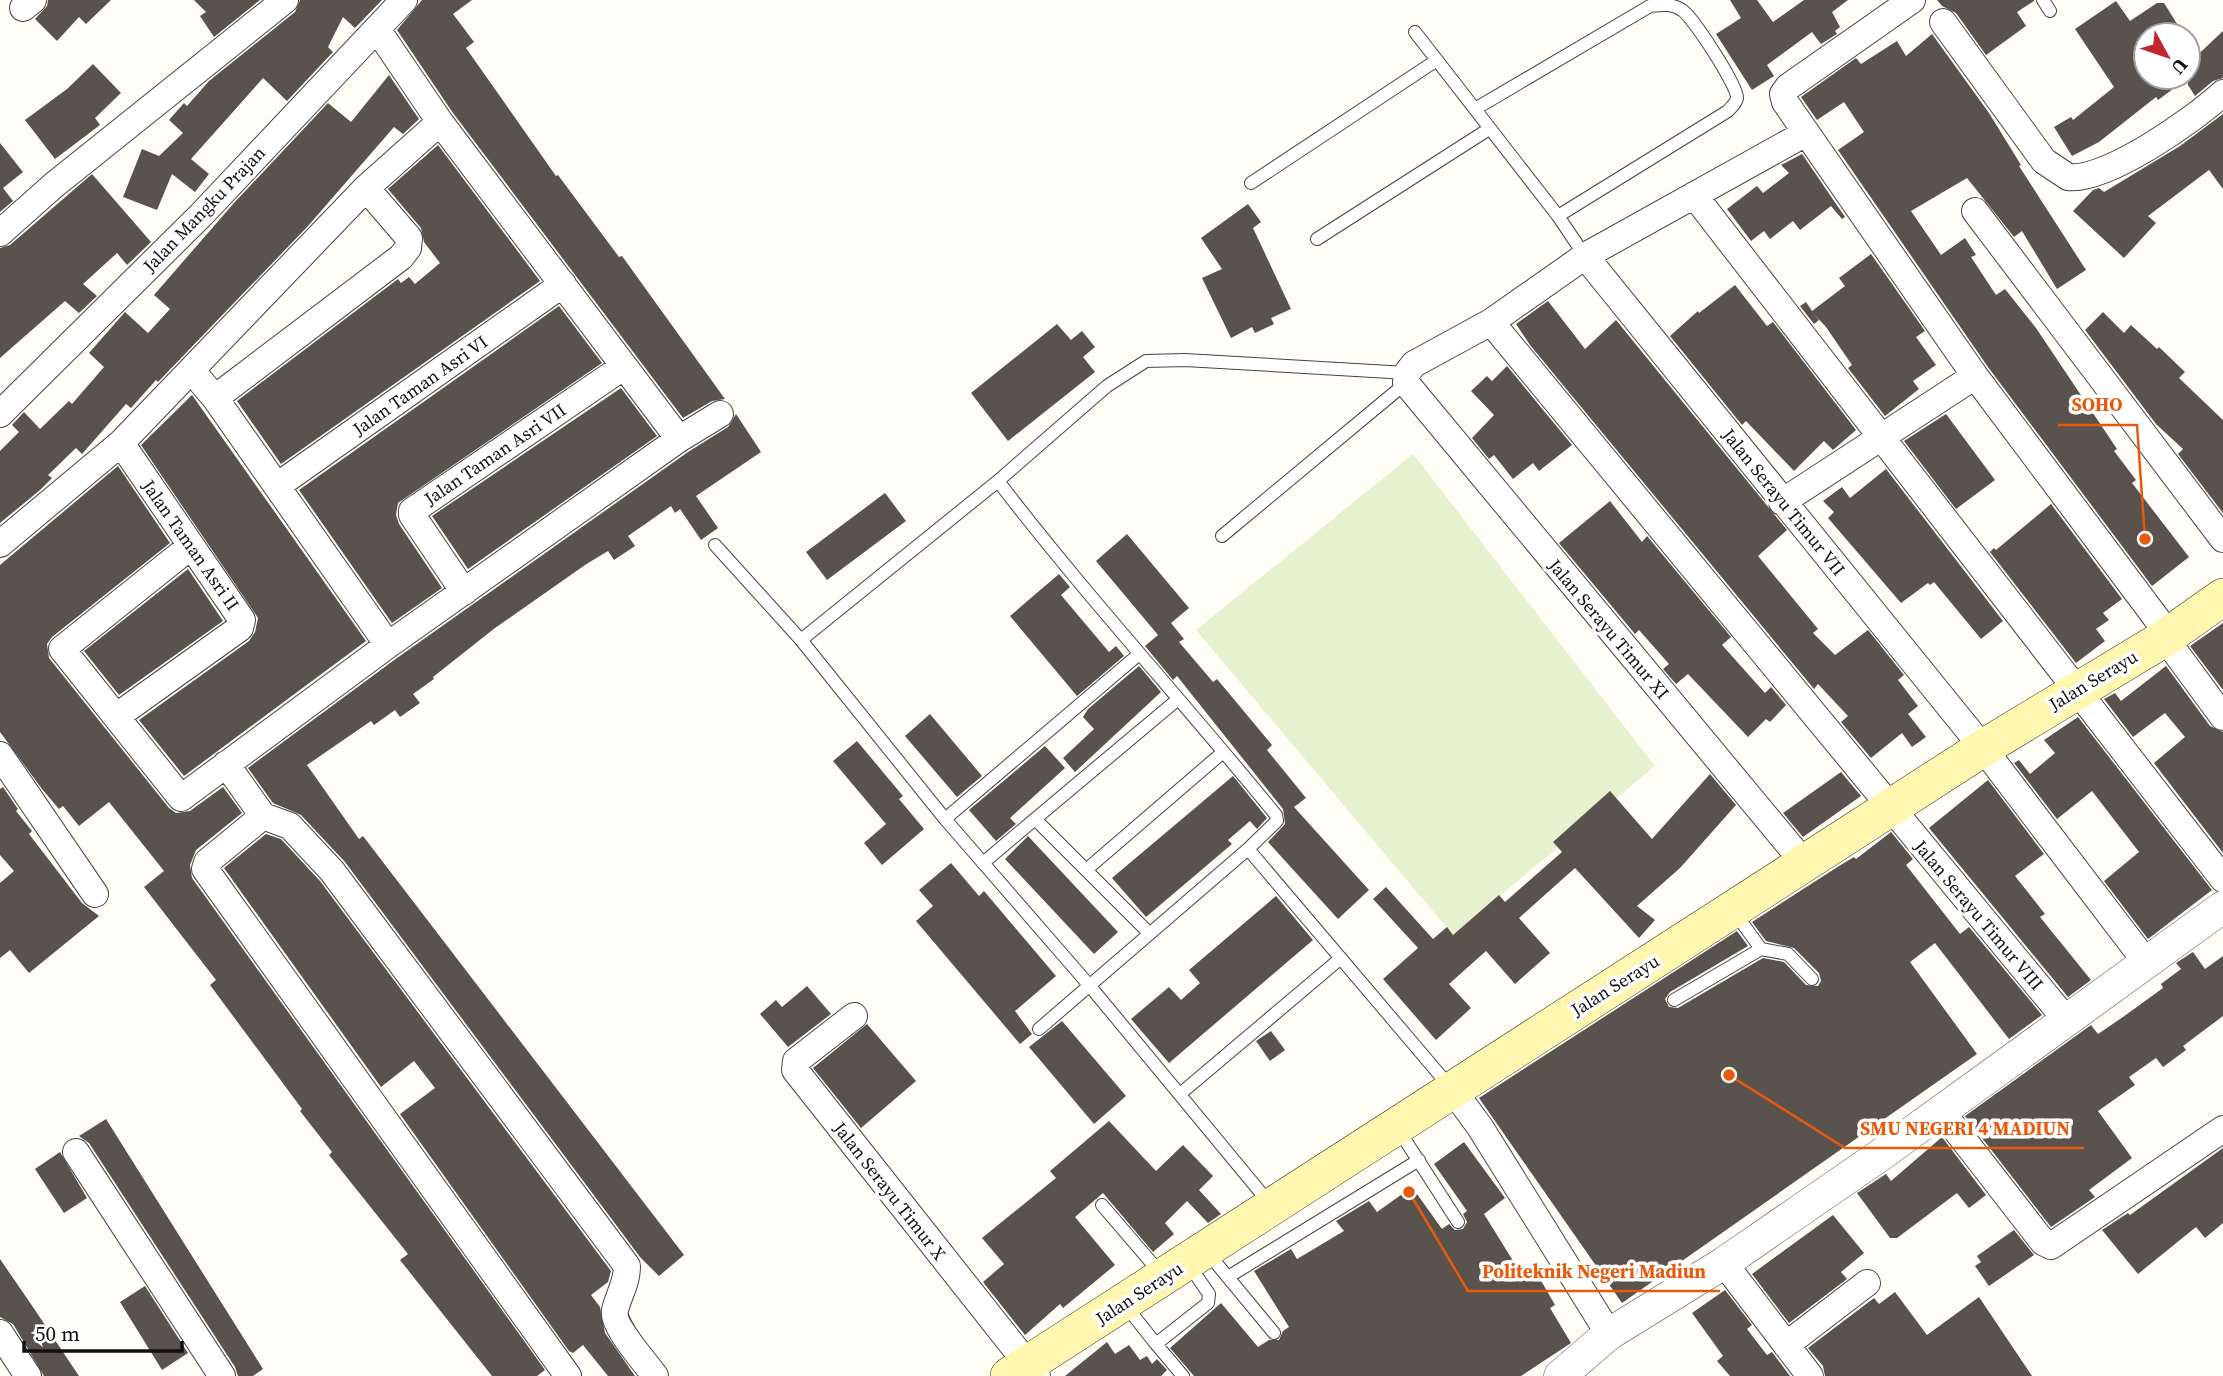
<svg xmlns="http://www.w3.org/2000/svg" width="2223" height="1376" viewBox="0 0 2223 1376" font-family="'Source Serif 4',serif">
	<style>
		.pitch { fill: #e6f2cf }
		.building { fill: #5a524d }
		.lines { fill: none; stroke-linecap: round; stroke-linejoin: round }
		.service-casing { stroke: #444; stroke-width: 14 }
		.minor-casing { stroke: #444; stroke-width: 28 }
		.tertiary-casing { stroke: #444; stroke-width: 33 }
		.secondary-casing { stroke: #333; stroke-width: 38 }
		.service { stroke: #fff; stroke-width: 12 }
		.minor { stroke: #fff; stroke-width: 26 }
		.tertiary { stroke: #fff; stroke-width: 32 }
		.secondary { stroke: #fff6b0; stroke-width: 37 }
		.labels { text-anchor: middle; dominant-baseline: central; stroke-width: 7; stroke-linejoin: round; paint-order: stroke }
		.street-label { font-size: 18px; fill: #111; stroke: #fff }
		.leader { fill: none; stroke: #e8590c; stroke-width: 2.5 }
		.callout-dot { fill: #e8590c; stroke: #fff; stroke-width: 2.5 }
		.callout-label { font-size: 19px; text-anchor: middle; font-weight: bold; fill: #e8590c; stroke: #fff; stroke-width: 7; stroke-linejoin: round; paint-order: stroke }
	</style>
	<rect width="100%" height="100%" fill="#fffdf5"/>
	<path class="pitch" d="M1413,454l242,312 -202,169 -257,-305z"/>
	<path class="building" d="M48,0h63l-25,24 -7,-7 -22,24 -22,-22 12,-13z
		M194,0h66l-46,37 -14,-21 6,-4z
		M300,0h82l-27,28 -12,-11 -15,30 5,5 -46,49 -24,-23 -72,81 18,15 -14,18 -23,-18 -15,36 -34,-13 19,-48 17,7 24,-23 -14,-13 15,-17 3,3 22,-25 86,-69z
		M422,0h50l-19,14 21,28 -8,6 90,128 2,-1 61,82 3,-1 103,143 -13,2 -29,17 -230,-305 -56,-83z
		M1730,0h27l16,22 31,-22h44l-16,12 8,15 -5,4 2,3 -16,10 -9,-12 -45,33 7,11 -22,14 -36,-56 25,-16z
		M1937,0h97v1l-17,11 9,14 -40,29 -30,-42 -14,-7z
		M2116,1l14,20 27,-18h7l20,32h-38v42h42v-13l35,-33v47l-10,3 -18,15 -7,-11v-7l-30,22 -2,-3 -57,45 -27,14 -18,-29 17,-10 2,3 41,-33 -39,-58z
		M1932,34l57,79 32,52 -2,1 67,104 -29,19 -35,-58 -8,6 -47,-59 -56,33 30,44 24,-17 11,17 -5,2 25,38 9,-6 31,39 81,121 -3,2 22,29 -4,3 57,74 -37,29 -164,-219 -150,-217 26,-18 -20,-30 -27,18 -16,-23 55,-39 5,6 36,-23 9,15z
		M93,64l28,29 -26,25 5,7 -45,34 -30,-39 42,-31z
		M389,75l30,44 -16,15 -9,-7 -86,99 -150,156 -2,-2 -25,28 -5,-4 -44,50 -6,-6 -28,27 4,3 -12,12 -40,33v-72l19,-19 -7,-7 12,-13 16,17 29,-28 3,3 32,-37 -15,-14 36,-41 23,21 22,-24 -16,-14 80,-92 94,-100 23,19z
		M2223,114v75l-14,-19 -61,46 8,7 -32,35 -51,-47 20,-21 6,-2 5,4 76,-46z
		M0,143l23,29 -20,16 10,13 -13,11z
		M438,145l102,136 -259,183 -44,-63 161,-122 3,4 8,-6 6,7 25,-21 -16,-21 -3,-14 -33,-39z
		M1802,154l43,63 -3,2 -11,-13 -31,24 -7,-9 -23,18 -6,-8 -13,10 -24,-32 30,-23 6,7 26,-20 -8,-8z
		M92,174l59,68 -24,23 -10,-12 -34,31 14,12 -18,17 -14,-12 -65,57v-110l10,-3z
		M1248,204l13,18 -8,6 38,81 -20,9 3,6 -19,9 -3,-6 -21,11 -29,-60 20,-9 -21,-31z
		M1871,254l54,77 -9,6 20,28 -23,16 6,8 -34,27 -37,-48 4,-3 -26,-38 -14,-15 7,8 -5,4 -14,-18 6,-4 6,9 33,-25 -6,-8z
		M1735,285l32,41 6,-4 83,108 -23,20 -9,-9 -30,30 -48,-50 -4,4 -72,-89 28,-25 1,2z
		M1548,301l37,48 31,-29 171,210 -29,26 60,73 -5,4 22,22 33,-25 36,45 -6,5 20,26 -10,8 18,23 -14,10 -10,-14 -31,25 -30,-36 7,-6 -30,-32 -4,5 -284,-344 -14,-21z
		M559,306l43,57 -204,140 -2,12 3,9 43,64 -50,35 -93,-133z
		M2103,312l21,21 7,-8 26,24 2,-2 26,25 -6,6 44,42v93l-45,-59 5,-5 -27,-25 -71,-94z
		M1057,324l14,16 11,-9 13,16 -12,10 12,15 -87,69 -37,-48z
		M1507,366l65,79 -33,26 -6,-8 -20,16 -19,-24 -5,4 -17,-21 22,-23 -23,-24 16,-15 5,5z
		M621,388l36,48 -189,133 -36,-53z
		M192,395l174,246 -182,135 -45,-56 110,-79 6,-9 3,-14 -117,-173z
		M736,414l25,38 -65,44 22,32 -17,12 -21,-31 -5,4 -4,-7 -43,30 7,10 -21,14 -6,-9 -23,14 -90,63 -62,49 1,2 -21,15 7,9 -20,14 -5,-7 -21,15 -3,-4 -64,44 52,74 4,-3 321,419 -25,21 -19,-19 -295,-395 -44,-47 -28,-12 -25,-35 149,-110 291,-206 40,-25z
		M1946,414l49,66 -39,29 -52,-68z
		M118,466l52,77 -118,94 -5,7 2,14 120,150 7,5 14,-2 33,-24 19,26 -46,37 -6,15 2,13 353,492 -8,6h-45l-92,-116 8,-6 -79,-99 3,-3 -32,-41 2,-2 -92,-124 6,-5 -72,-93 20,-16 -55,-69 -30,24 -16,-20 -4,3 -17,-20 -42,-57v-167z
		M1886,469l117,152 -22,18 -47,-57 -4,3 -2,-2 -27,20 -73,-85 6,-6 -11,-11 19,-14 8,11z
		M885,493l21,28 -79,59 -21,-28z
		M1610,501l32,41 5,-6 84,101 -9,8 43,48 6,-6 15,18 -16,17 -4,-3 -18,18 -60,-63 -12,10 -13,-15 6,-5 -30,-34 -4,4 -76,-91z
		M2051,504l71,95 -19,14 6,7 -13,9 9,12 -29,22 -86,-111 4,-4 2,2z
		M1127,534l62,74 -18,15 13,16 -5,3 34,40 4,-3 55,66 -5,5 39,48 -12,9 75,83 -31,29 -70,-77 17,-18 -2,-15 -106,-133 -4,4 -28,-34 13,-11 -62,-74z
		M188,569l35,52 -104,74 -35,-44z
		M1059,574l11,13 -9,8 48,57 7,-6 8,10 -47,40 -67,-80z
		M2223,623v67l-33,-44z
		M1139,666l22,26 -86,80 -12,-14 31,-29 -11,-12 5,-8z
		M2166,666l44,60 13,6v121l-69,-90 31,-26 -20,-24 -32,24 -29,-38 11,-6 6,8z
		M930,714l52,62 -25,21 -52,-61z
		M2078,717l134,173 -64,49 -44,-58 35,-29 -47,-61 -35,28 -43,-56 5,-3 11,14 25,-21 -11,-13z
		M857,741l46,55 -4,3 25,30 -42,36 -18,-22 22,-19 -53,-63z
		M1045,746l20,22 -55,50 6,6 -20,17 -27,-31z
		M1841,772l20,24 -58,41 -20,-24z
		M1710,774l26,31 -56,63 -43,38 18,14 -16,18 -64,-70 -56,50 31,35 -35,31 -29,-33 -37,33 22,24 -35,32 -53,-61 35,-31 -45,-49 13,-12 47,52 14,-12 6,8 46,-40 6,7 57,-50 -9,-10 57,-51 42,48z
		M1233,776l34,42 -10,11 -7,-8 -22,19 4,4 -86,73 -34,-39z
		M1988,780l56,74 -29,22 30,38 -5,3 51,63 -23,17 -139,-169z
		M3,787l15,22 -2,2 16,20 -3,3 53,69 17,13 -70,57 -19,-23 -10,8v-75l14,-12 -14,-16v-66z
		M1891,832l22,27 -7,6 54,69 9,-7 73,88 -33,24 -74,-96 -25,19 67,92 -355,249 -143,-205 258,-167 11,15 -78,46 -5,7 4,8 9,1 85,-50 21,4 22,23 12,1 3,-5 -2,-8 -25,-25 -28,-7 -14,-19 87,-56 15,-9 2,2z
		M266,834l15,5 39,42 291,390 -3,11 -17,13 9,12 5,26 30,43h-27l-25,-31 -10,8 -4,-2 -169,-237 35,-26 -21,-27 -33,26 -157,-219z
		M1028,836l90,96 -24,22 -89,-95z
		M951,863l28,33 5,-5 72,85 -41,35 17,23 -12,10 -104,-123 17,-15 -14,-16z
		M1276,896l37,44 -144,123 -38,-44 38,-32 12,13 19,-17 -11,-13z
		M2193,952l12,17 18,-13v60l-40,30 3,4 -23,17 -7,-9 -27,19 6,8 -37,26 34,47 -43,32 6,7 -44,30 -86,-111 126,-91 7,9 25,-17 40,-29 -2,-4 20,-15 -5,-6z
		M807,986l24,28 -43,33 -28,-33 16,-14 6,7z
		M1062,1021l64,75 -32,28 -65,-77z
		M867,1024l49,57 -55,47 -48,-60z
		M1271,1031l14,19 -15,11 -14,-20z
		M106,1119l157,250 -10,7h-15l-3,-9 -146,-224 -10,-7z
		M1109,1121l47,50 27,-26 30,31 -14,14 22,24 -13,9 -21,-22 -22,22 9,11 -21,18 -50,-59 -28,24 40,48 -52,43 -3,-4 -35,31 -42,-53 21,-18 -22,-26 74,-60 -6,-7z
		M1942,1137l44,58 -17,13 -12,-15 -60,45h-7l-33,-45 29,-19 5,7z
		M1464,1142l41,56 -21,16 36,58 12,-7 23,40 -5,3 21,35 -50,33h-327l-24,-28 51,-45 37,44 11,-7h10l4,-9 6,-4 -35,-56 37,-22 6,10 47,-28 -8,-10 33,-20 8,11 35,-25 30,42 7,-5 6,6 8,-1 4,-7 -4,-8 4,-3 -33,-47z
		M2223,1148v75l-18,15 -9,-11 -58,47 -36,-44 26,-17 2,2z
		M60,1152l27,46 -23,15 -29,-44z
		M1833,1215l31,38 -23,19 6,7 -58,44 -37,-49z
		M2014,1230l20,25 -45,31 -14,-20 6,-4 -4,-6z
		M0,1259l35,51 44,66h-35l-31,-52 -13,-7z
		M145,1286l43,67 -26,17 -42,-68z
		M1725,1290l27,35 -5,4 20,26 5,-3 18,24h-60l-13,-15 6,-5 -31,-43z
		M1895,1292l32,43 52,-38 53,79h-207l-2,-10 -15,-18 66,-50 5,6z
		M1107,1342l8,12 14,-9 11,15 7,-4 5,8 5,-5 10,11 -6,6h-96z"/>
	<g class="lines">
		<g class="service-casing">
			<path id="service" d="M2043,0l7,11
				M1415,32l143,184 27,40
				M1475,109l175,-103c12,-1 21,-3 32,4 10,6 56,76 55,88 -1,6 -6,9 -9,13l-170,105
				M1251,183l186,-123
				M1317,239l172,-110
				M998,481l109,-95 39,-25 39,-1 222,13
				M1222,536l184,-153
				M715,545l86,95
				M1138,655l-193,164 144,166 182,220
				M945,819l-144,-179 197,-159c88,115 186,221 278,334l1,6 -29,28 -209,180
				M1248,849l202,238
				M983,863l52,-44
				M1086,870l136,-117
				M1735,913l26,36 27,5 24,25
				M1149,933l-114,-114 142,-119
				M1674,1000l87,-51
				M1180,1094l161,-136
				M1398,1129l60,93
				M1102,1205l60,70
				M1207,1252l67,81
				M1228,1277l191,-117
				M1125,1305l31,39 52,-41 1,-9 -20,-29
				M1156,1344l27,32"/>
		</g>
		<g class="minor-casing">
			<path id="minor" d="M1912,0l-124,87 -5,7 2,8 190,274 194,259
				M23,8l10,-8
				M1943,22l101,139 24,16c38,5 127,-58 155,-84
				M1694,195l529,684
				M1975,211l248,328
				M0,233l54,-48 231,-185
				M1585,256l398,492 163,214
				M1491,322l576,699
				M192,371l23,27 173,247
				M215,398l186,-141 7,-9 1,-10 -43,-50
				M0,414l201,-199 203,-215
				M679,439l41,-25
				M277,486l286,-202
				M1782,502l193,-126
				M0,544l121,-101 245,-255 74,-66
				M191,546l-129,103 119,149 207,-153 291,-206 -239,-317 -63,-93
				M464,592l-52,-77v-4l211,-144
				M2165,638l58,79
				M117,716l123,-88 2,-8 -121,-177
				M0,755l95,139
				M226,764l37,52 27,10 42,45 295,395c0,17 -8,28 -12,44 -4,15 31,53 40,66
				M263,816l-56,46 -2,7 363,507
				M1805,864l-399,-481 1,-10 7,-9 77,-42 94,-66 221,-123
				M854,1016l-58,45 -1,9 242,306
				M1452,1089l28,38 129,207
				M1942,1112l101,130 8,4 172,-117
				M76,1152l146,224
				M1724,1263l86,113
				M0,1333l28,43
				M1786,1345l81,-62"/>
		</g>
		<g class="tertiary-casing">
			<path id="tertiary" d="M1560,1376l49,-42 115,-71 158,-109 341,-247"/>
		</g>
		<g class="secondary-casing">
			<path id="secondary" d="M1009,1376l974,-628 182,-110 58,-41"/>
		</g>
		<use href="#service" class="service"/>
		<use href="#minor" class="minor"/>
		<use href="#tertiary" class="tertiary"/>
		<use href="#secondary" class="secondary"/>
	</g>
	<g class="labels">
		<g class="street-label">
			<text transform="translate(204 209) rotate(-46)">Jalan Mangku Prajan</text>
			<text transform="translate(420 385) rotate(-35)">Jalan Taman Asri VI</text>
			<text transform="translate(495 454) rotate(-34)">Jalan Taman Asri VII</text>
			<text transform="translate(1784 502) rotate(51)">Jalan Serayu Timur VII</text>
			<text transform="translate(191 545) rotate(55)">Jalan Taman Asri II</text>
			<text transform="translate(1609 629) rotate(50)">Jalan Serayu Timur XI</text>
			<text transform="translate(2093 680) rotate(-31)">Jalan Serayu</text>
			<text transform="translate(1979 915) rotate(50)">Jalan Serayu Timur VIII</text>
			<text transform="translate(1615 985) rotate(-32)">Jalan Serayu</text>
			<text transform="translate(890 1191) rotate(52)">Jalan Serayu Timur X</text>
			<text transform="translate(1139 1293) rotate(-33)">Jalan Serayu</text>
		</g>
	</g>
	<path class="leader" d="M2145 539L2137 425H2058M1729 1075L1845 1148H2084M1409 1192L1468 1291H1720"/>
	<g class="callout-dot">
		<circle cx="2145" cy="539" r="7"/>
		<circle cx="1729" cy="1075" r="7"/>
		<circle cx="1409" cy="1192" r="7"/>
	</g>
	<g class="callout-label">
		<text x="2097" y="411">SOHO</text>
		<text x="1965" y="1135">SMU NEGERI 4 MADIUN</text>
		<text x="1594" y="1278">Politeknik Negeri Madiun</text>
	</g>
	<g transform="translate(2167 56) rotate(130)"><circle r="33" fill="#ffffff" stroke="#a0a0a0" stroke-width="2"/>
	<path d="M0-5L12 26L0 18L-12 26Z" fill="#c4262e"/>
	<text y="-10" font-size="19" font-weight="bold" text-anchor="middle" fill="#111111">U</text>
	</g>
	<path d="M24 1341v10h158v-10" fill="none" stroke="#111111" stroke-width="3.5"/>
	<text x="35" y="1341" font-size="21" fill="#111111" stroke="#ffffff" stroke-width="5" paint-order="stroke">50 m</text>
</svg>
